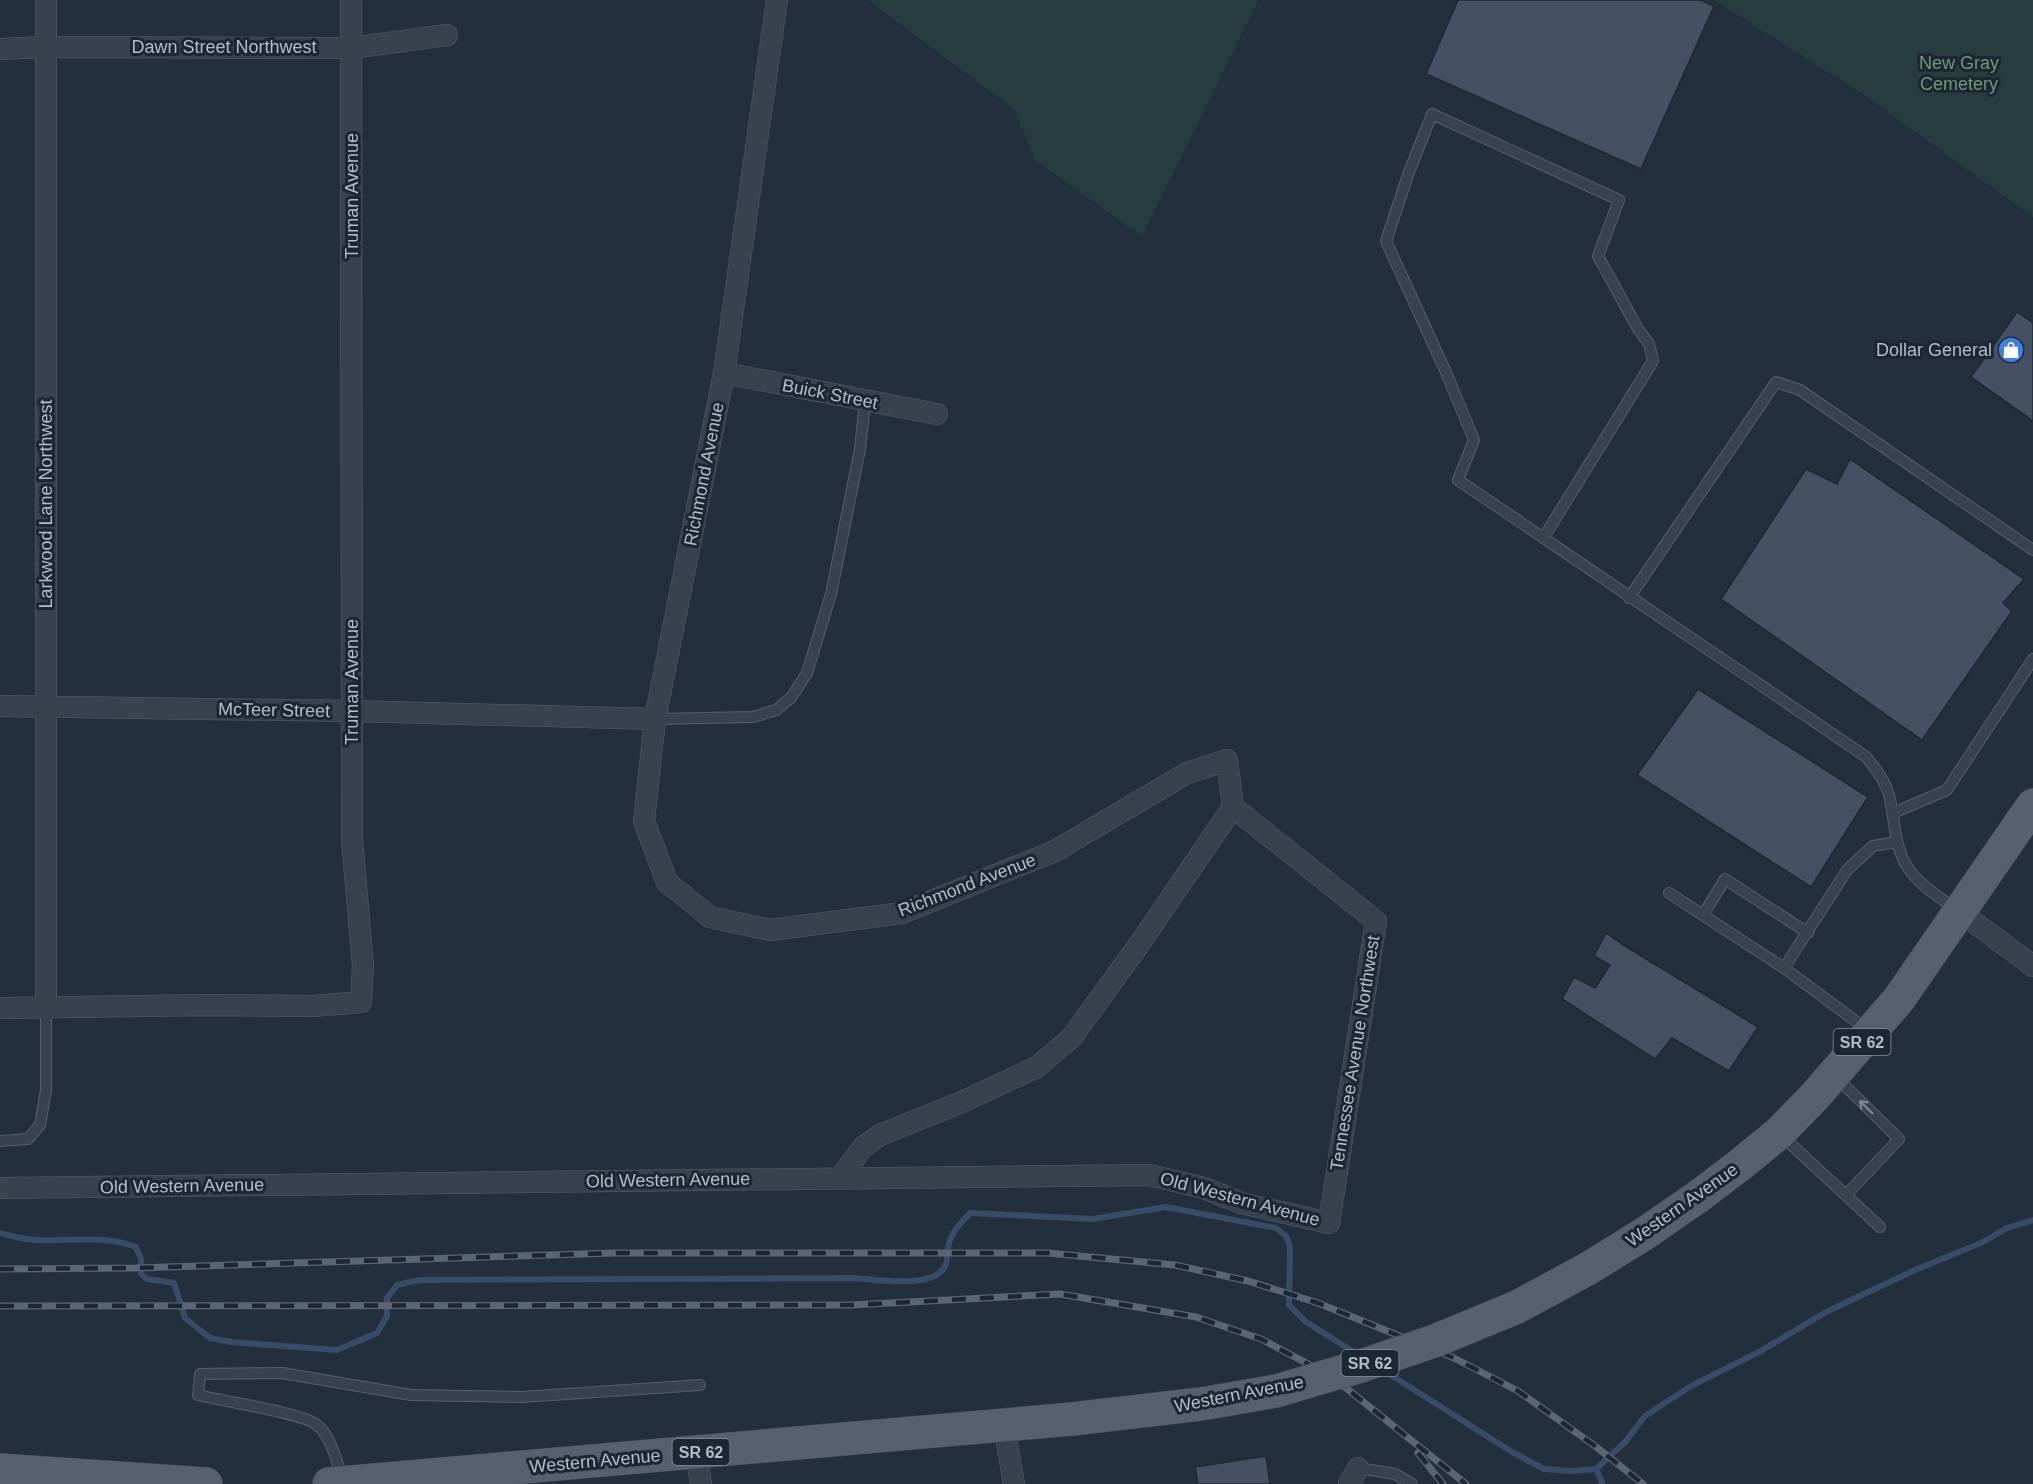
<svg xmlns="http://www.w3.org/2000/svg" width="2033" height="1484" viewBox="0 0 2033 1484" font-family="Arial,sans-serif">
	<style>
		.green { fill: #263c3f }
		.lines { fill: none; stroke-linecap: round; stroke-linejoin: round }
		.stream { stroke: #394c67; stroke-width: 6 }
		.building { fill: #455162; stroke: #1f2835; stroke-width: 1.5 }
		.lane-casing { stroke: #565f6c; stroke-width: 12 }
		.street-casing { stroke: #565f6c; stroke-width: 22 }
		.primary-casing { stroke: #414a57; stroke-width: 34 }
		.lane { stroke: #38414e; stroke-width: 10 }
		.street { stroke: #38414e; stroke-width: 21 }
		.primary { stroke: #56606e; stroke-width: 33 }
		.rail-casing { stroke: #5a6575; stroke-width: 7 }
		.rail { stroke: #1d2633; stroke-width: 4.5; stroke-dasharray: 14; stroke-linecap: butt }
		.primary-bridge-casing { stroke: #414a57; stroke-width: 34; stroke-linecap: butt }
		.primary-bridge { stroke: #56606e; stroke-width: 33 }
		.oneway { stroke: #7c8592 }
		.labels { text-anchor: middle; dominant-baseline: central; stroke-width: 6; stroke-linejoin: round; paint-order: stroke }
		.shield { fill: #1d2633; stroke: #878f9c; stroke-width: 1.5 }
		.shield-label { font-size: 16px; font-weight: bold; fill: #b4bcc9 }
		.street-label { font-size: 18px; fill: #b4bcc9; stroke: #1d2633 }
		.park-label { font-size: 18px; fill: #6b9a76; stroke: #1d2633 }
		.poi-label { font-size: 18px; fill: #b4bcc9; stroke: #1d2633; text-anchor: end }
	</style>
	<rect width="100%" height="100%" fill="#242f3e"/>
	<path class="green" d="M868,0h391l-117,236 -107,-76 -21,-51z
		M1714,0h319v217l-170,-123z"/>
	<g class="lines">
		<path class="stream" d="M0,1233c12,3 25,7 37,7 36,2 63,-6 99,7l5,12v15l6,5 27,4 11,35 25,20 21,4 106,8 40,-17 10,-17v-18l10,-13 22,-5 434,-2c22,1 81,12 92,-12 3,-5 2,-13 3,-18 2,-15 12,-24 22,-35l123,6 73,-12 110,21 10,8 4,10 -1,59 17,17 53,33
			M1383,1370l129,82 32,17 27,2 25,-2 29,-27 20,-26 46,-30 68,-34 67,-40 89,-42 66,-27 26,-15 26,-8
			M1596,1469l7,15"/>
	</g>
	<path class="building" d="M1458,0h242l14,6 -73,163 -215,-95z
		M2017,312l16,11v98l-62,-44z
		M1850,459l174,120 -21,24 9,8 -90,129 -201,-141 85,-130 31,15z
		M1698,689l170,108 -57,90 -174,-112z
		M1606,933l19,13 133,81 -29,44 -57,-33 -17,21 -93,-60 12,-22 21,11 15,-23 -16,-9z
		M1266,1456l4,28h-72l-3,-17z"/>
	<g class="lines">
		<g class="lane-casing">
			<path id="lane" d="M1544,537l109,-176 -4,-17 -11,-15 -40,-73 21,-56 -187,-86 -23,58 -23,69 59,129 29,70 -16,40 407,276c10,11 20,24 24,39 6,24 5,52 19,73 12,18 32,29 49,42
				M1629,598l147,-216 24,8 233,160
				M655,719l98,-2 23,-7 15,-12 16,-25 24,-79 29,-145 5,-47
				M1893,813l54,-23 86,-131
				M1669,893l115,75 63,-98 26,-24 24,-4
				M1703,915l22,-36 83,54
				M1784,968l85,63
				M1836,1077l63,62 -53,56
				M1781,1135l99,92
				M0,1141l28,-2 12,-14 6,-35v-82
				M1358,1468l37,6 17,10
				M343,1480c-6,-17 -11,-43 -26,-55 -13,-12 -96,-24 -119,-30l2,-21 82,-1 129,22 111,2 178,-12"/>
		</g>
		<g class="street-casing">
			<path id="street" d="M46,0v1008
				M777,0l-53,373 -69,346 -11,102 23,61 43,35 60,13 132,-17 153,-62 132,-78 40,-13 6,47 -95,139 -66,91 -35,30 -75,35 -82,33 -17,12 -23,31
				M0,49l46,-2 305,1 96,-13
				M724,373l213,41
				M0,706l352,5 303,8
				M1960,912l73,54
				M0,1008l211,-3 102,1 48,-4 2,-36 -11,-127 -1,-839
				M0,1188l1149,-13 55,13 37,15 88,20 47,-302 -143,-114
				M1004,1426l10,58
				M696,1452l5,32
				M1349,1484l9,-16"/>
		</g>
		<g class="primary-casing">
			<path id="primary" d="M1644,1234l55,-38 42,-32 38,-31 36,-37 84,-97 134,-194
				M0,1470l206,14
				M329,1484l743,-65"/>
		</g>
		<use href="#lane" class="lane"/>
		<use href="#street" class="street"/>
		<use href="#primary" class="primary"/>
		<g class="rail-casing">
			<path id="rail" d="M0,1269l135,-1 479,-15h434l127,12 73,16 70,22 136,55 64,33 77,55 48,38
				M0,1306l852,-1 208,-11 136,23 65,22 70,37 135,108
				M1418,1453l25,31"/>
		</g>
		<use href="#rail" class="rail"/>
		<g class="primary-bridge-casing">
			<path id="primary-bridge" d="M1072,1419l129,-15 75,-13 85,-25 76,-26 80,-33 72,-39 55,-34"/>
		</g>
		<use href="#primary-bridge" class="primary-bridge"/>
	</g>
	<defs><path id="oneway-shaft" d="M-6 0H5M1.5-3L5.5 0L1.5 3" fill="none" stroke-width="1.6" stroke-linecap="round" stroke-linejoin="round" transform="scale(1.5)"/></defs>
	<use class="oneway" href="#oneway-shaft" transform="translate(1866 1107) rotate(-136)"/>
	<defs>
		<g id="shop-disc" transform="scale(1.35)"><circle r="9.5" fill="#3f7fe0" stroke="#1d2633"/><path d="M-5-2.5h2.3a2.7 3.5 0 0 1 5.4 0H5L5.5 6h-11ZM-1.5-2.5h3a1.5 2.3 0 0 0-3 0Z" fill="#fff"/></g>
	</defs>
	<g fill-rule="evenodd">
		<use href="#shop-disc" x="2011" y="350"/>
	</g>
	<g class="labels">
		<g class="shield">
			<rect x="1833.5" y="1029" width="57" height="26" rx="4.5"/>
			<rect x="1341.5" y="1350" width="57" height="26" rx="4.5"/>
			<rect x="672.5" y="1439" width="57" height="26" rx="4.5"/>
		</g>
		<g class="shield-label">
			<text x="1862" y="1042">SR 62</text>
			<text x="1370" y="1363">SR 62</text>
			<text x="701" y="1452">SR 62</text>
		</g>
		<g class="street-label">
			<text x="224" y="47">Dawn Street Northwest</text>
			<text transform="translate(352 196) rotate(-90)">Truman Avenue</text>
			<text transform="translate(830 394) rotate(11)">Buick Street</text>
			<text transform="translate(704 474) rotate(-79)">Richmond Avenue</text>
			<text transform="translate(46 504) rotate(-90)">Larkwood Lane Northwest</text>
			<text transform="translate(352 682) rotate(-90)">Truman Avenue</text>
			<text transform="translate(274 710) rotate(1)">McTeer Street</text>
			<text transform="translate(967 885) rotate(-21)">Richmond Avenue</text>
			<text transform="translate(1355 1053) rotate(-81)">Tennessee Avenue Northwest</text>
			<text transform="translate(668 1180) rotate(-1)">Old Western Avenue</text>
			<text transform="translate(182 1186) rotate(-1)">Old Western Avenue</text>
			<text transform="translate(1240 1199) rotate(15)">Old Western Avenue</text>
			<text transform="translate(1682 1205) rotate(-35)">Western Avenue</text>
			<text transform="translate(1239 1394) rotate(-11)">Western Avenue</text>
			<text transform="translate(595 1461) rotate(-5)">Western Avenue</text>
		</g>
		<g class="park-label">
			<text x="1959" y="63">New Gray<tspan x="1959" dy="21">Cemetery</tspan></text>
		</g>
		<g class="poi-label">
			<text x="1992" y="350">Dollar General</text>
		</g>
	</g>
</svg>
